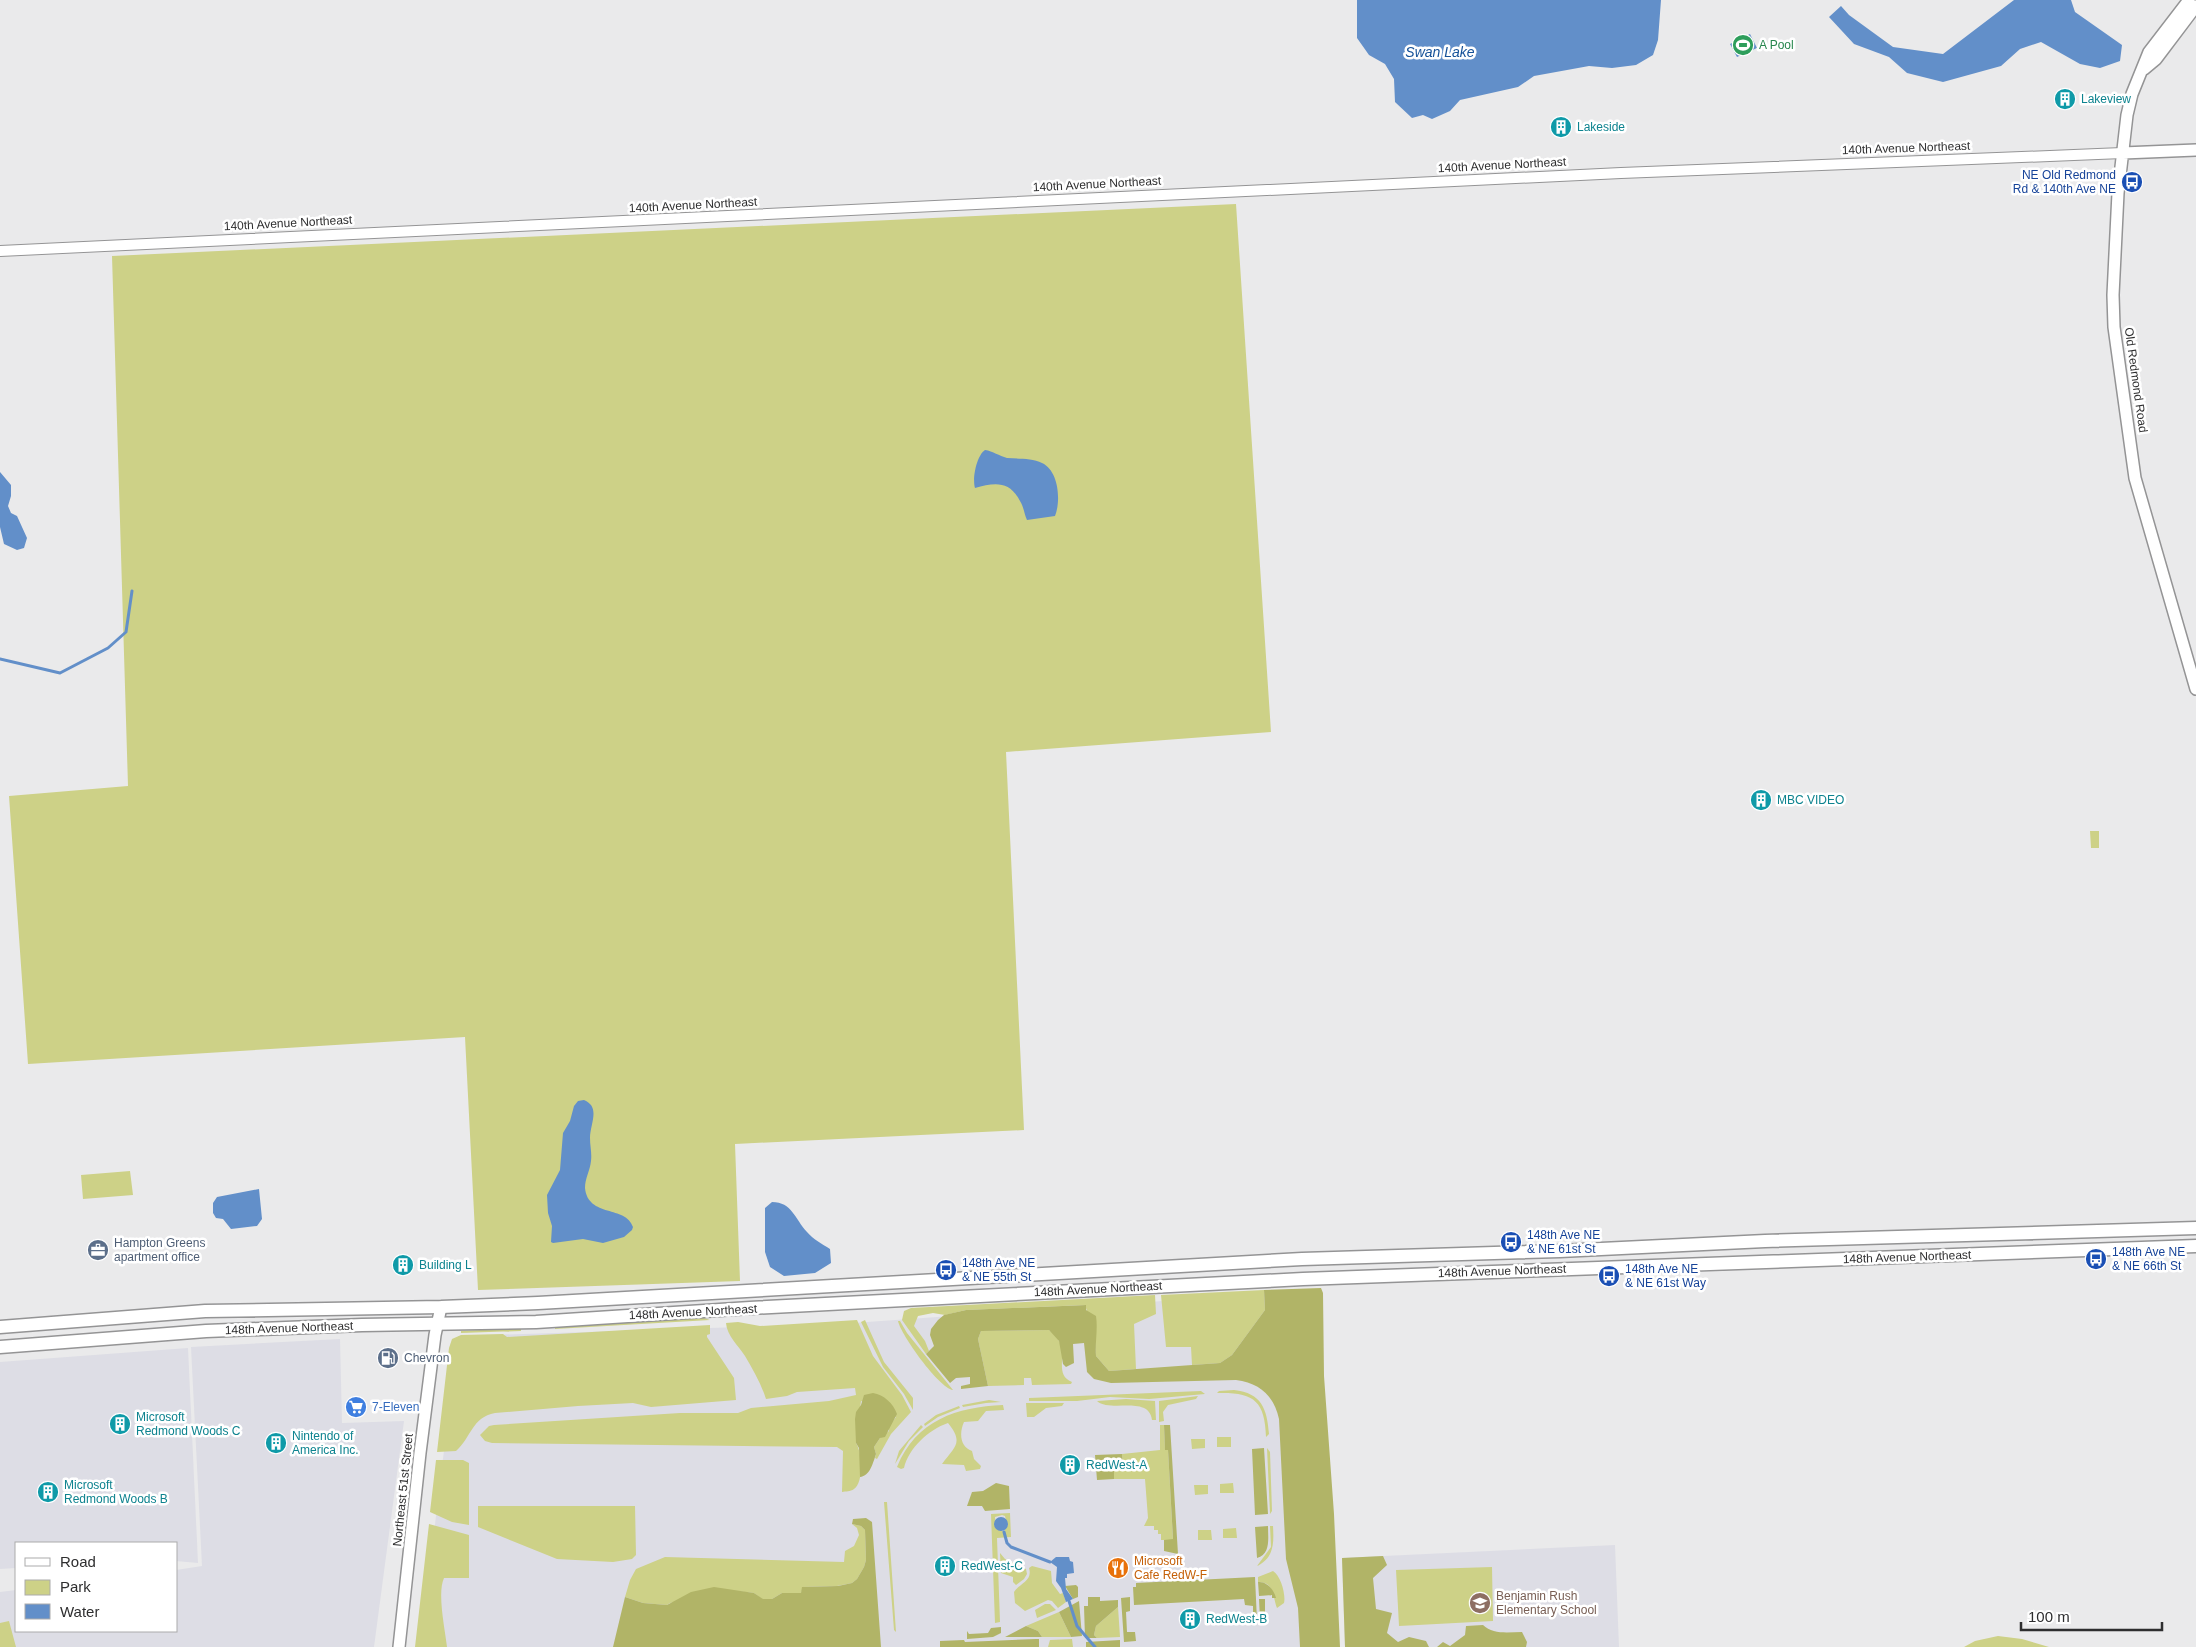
<svg xmlns="http://www.w3.org/2000/svg" width="2196" height="1647" viewBox="0 0 2196 1647" font-family="Helvetica,sans-serif">
	<style>
		.built { fill: #dddde5 }
		.green { fill: #cdd187; fill-rule: evenodd }
		.forest { fill: #b1b467 }
		.water { fill: #628fc9 }
		.lines { fill: none; stroke-linecap: round; stroke-linejoin: round }
		.stream { stroke: #628fc9; stroke-width: 3 }
		.tertiary-casing { stroke: #949495; stroke-width: 12 }
		.secondary-casing { stroke: #949495; stroke-width: 14 }
		.primary-casing { stroke: #949495; stroke-width: 15 }
		.tertiary { stroke: #fff; stroke-width: 10 }
		.secondary { stroke: #fff; stroke-width: 11 }
		.primary { stroke: #fff; stroke-width: 12 }
		.labels { text-anchor: middle; dominant-baseline: central; stroke-width: 5; stroke-linejoin: round; paint-order: stroke }
		.leisure-label { font-size: 12px; fill: #27864d; stroke: #fff; text-anchor: start }
		.culture-label { font-size: 12px; fill: #0d838f; stroke: #fff; text-anchor: start }
		.street-label { font-size: 12px; fill: #2e2e2f; stroke: #fff }
		.transit-label { font-size: 12px; fill: #164399; stroke: #fff; text-anchor: start }
		.service-label { font-size: 12px; fill: #4e5e75; stroke: #fff; text-anchor: start }
		.shop-label { font-size: 12px; fill: #366cbe; stroke: #fff; text-anchor: start }
		.food-label { font-size: 12px; fill: #c56008; stroke: #fff; text-anchor: start }
		.education-label { font-size: 12px; fill: #785e54; stroke: #fff; text-anchor: start }
		.water-label { font-size: 14px; font-style: italic; fill: #155198; stroke: #fff }
	</style>
	<rect width="100%" height="100%" fill="#eaeaeb"/>
	<path class="built" d="M1305,1291l23,356h-908l38,-311 381,-12z
		M340,1339l2,84 62,-2 -30,226h-374v-55l16,-2v41h160v-61l26,-4 -11,-219z
		M188,1348l10,215 -22,-2v-18h-160v25l-16,1v-207z
		M1615,1545l4,102h-274l-3,-89z"/>
	<path class="green" d="M1236,204l35,528 -265,20 18,378 -289,14 5,137 -262,9 -13,-253 -437,27 -19,-268 119,-10 -16,-530z
		M2090,831h9v17h-8z
		M130,1171l3,24 -50,4 -2,-24z
		M1264,1290l1,20 -33,45 -12,8 -28,2 -1,-18h-25l-5,-52z
		M1155,1295l1,19 -22,10 2,45 -27,2 -13,-15 -1,-20 -10,-31 -119,5 -21,5 -12,-2 -15,3 -4,10 11,15 4,10 -3,3 -24,-34 2,-9 7,-3z
		M701,1317l9,3 -155,9v-2z
		M857,1320l16,36 29,39 9,17 -20,22 -14,25 -2,-1 1,-4 -2,-7 6,-9 9,-7v-5l7,-9 -35,-16 -5,42c6,9 8,39 -2,46 -4,3 -8,2 -12,3l1,-41 -6,-4 -345,-4 -7,-2 -5,-6 9,-9 5,-1 186,-12h58l13,-5 78,-7 27,-6 -1,-7 -58,4 -10,4 -21,3c-5,-16 -13,-29 -21,-43 -7,-11 -18,-20 -19,-33l12,-1 22,4z
		M865,1320l19,42 29,36v12l-9,-16 -21,-27 -22,-45z
		M898,1321h2l7,12 46,57c-14,-2 -52,-55 -55,-69z
		M710,1325v9l-3,1v2l27,41 2,22 -85,7 -18,-4 -55,3 -83,7c-23,4 -24,25 -39,38l-19,1 12,-104 3,-9 9,-4 42,-1 4,3z
		M521,1328v3l-60,2v-2z
		M1049,1330c26,18 1,43 23,52l-1,2 -39,1 -1,-7h-7v7l-36,1 -10,-47 3,-8z
		M1234,1390c28,3 33,19 35,44l-3,3c-1,-37 -13,-45 -49,-44l2,-2z
		M1201,1391l4,3 -56,5 -39,-2 -33,4h-48v-3z
		M1198,1396l-2,3 -28,6 -5,7 1,9 -5,1v-21z
		M1126,1399l29,2 1,19h-4c-3,-25 -42,-7 -55,-19z
		M989,1400l12,2 -15,1 -23,4 -1,-2z
		M1026,1403h38l-2,3 -16,2 -12,9h-7z
		M1003,1405l1,5 -18,1 -8,10 -14,1c-5,11 -4,25 8,29l2,8 7,7 -1,3 -14,2 -2,-6 -22,-1c13,-18 22,-21 6,-41 -20,7 -39,25 -44,45l-3,1 -4,-2c19,-47 60,-60 106,-62z
		M959,1406l1,2 -22,9 -13,9 -1,-2 12,-9z
		M921,1425l2,2 -14,14 -14,23 4,-13z
		M1160,1425h4l1,24 3,1 5,90h-12v-6h-3v-4h-4v-4h-10l4,-8 -3,-39h-31l-1,-8 10,-2 -1,-15 38,-4z
		M1231,1437v10h-14v-10z
		M1191,1439h14v9l-13,1z
		M1267,1448l3,4 2,59 -2,3z
		M436,1460h27l6,3v62l-17,-3 -22,-10z
		M1233,1483l1,10h-14v-9z
		M1194,1485h14v9l-13,1z
		M884,1502h3l9,130 -2,-2z
		M478,1506h157l1,49 -4,4 -19,3 -56,-3 -79,-32z
		M1010,1513l1,24 -14,1 3,84 -5,1 -4,-109zM1002,1515l3,1 2,8 -3,8 -8,-5 -1,-10z
		M429,1524l40,11v43h-25c-7,15 1,51 3,69h-32z
		M852,1524l9,2 4,4 1,30 -2,7 -7,12 -5,4 -15,3 -34,1 -2,7 -19,-1 -10,6h-10l-8,-6 -19,-2 -65,12 -3,2 -24,-2 -18,-6 5,-17 6,-11 29,-12 179,5 1,-11 9,-5 5,-11 -2,-7z
		M1270,1526h3c1,17 1,32 -16,40l14,-19z
		M1236,1528l1,10h-14v-9z
		M1211,1530l1,10h-14v-10z
		M1000,1553l5,6 21,10 1,5 -3,5 -8,6 -3,-3v-5l-12,-4z
		M1032,1566l19,5 1,12 8,11 3,-1 3,9 -8,6 -6,-7 -4,-1 -23,11 -10,-8 -1,-11c6,-9 19,-11 15,-24z
		M1492,1567l1,54 -94,5 -3,-56z
		M1273,1571c8,5 13,24 11,32l-7,5c-4,-10 -3,-27 -19,-26v-5z
		M1045,1604h5l6,6 -19,8 -2,-8z
		M1118,1607l2,30 -23,1 -3,-3 2,-9z
		M1059,1612l12,25h-29l-4,-6 -12,-5z
		M9,1621l7,26h-16v-24z
		M1998,1636l24,3 27,8h-85l11,-6z
		M1072,1639l1,8h-25l2,-7z"/>
	<path class="forest" d="M1321,1288l2,5 1,83 10,138 6,133h-40l-2,-39 -12,-49 -7,-140c-5,-23 -19,-36 -43,-39l-125,3 -17,-4 -7,-7 -3,-29 -11,1 1,19 -8,4 -3,-3 -4,-23 -10,-11 -68,1 -3,8 10,47 -27,3v-3l9,-2v-7l-14,1 -6,5 -24,-29 8,-8 -4,-11 1,-6 7,-9 6,-5 22,-5 120,-5v5l10,6c2,13 -1,26 0,40l13,15 111,-8 12,-8 33,-45 -1,-20z
		M873,1393c11,2 20,10 24,21l-12,23 -5,1 -6,9 2,7c-3,9 -6,22 -16,23l-1,-29 -3,-5 -1,-24 1,-7 5,-7 3,-10z
		M1164,1425h6l8,129 -14,-3v-11l9,-1 -5,-89h-3z
		M1264,1448l4,66 -13,1 -3,-66z
		M1122,1454l1,15 -9,2v8l-17,1 -2,-25z
		M996,1483l13,3 1,23 -25,2 -3,-5h-15l5,-14 11,-1z
		M866,1518l6,4 9,125h-268l12,-50 18,6 24,2 24,-13 23,-5 40,6 9,6h9l10,-6h19l1,-6 36,-1 14,-3 5,-4 7,-12 2,-7 -1,-30 -4,-4 -9,-2 1,-5z
		M1268,1526c0,12 3,28 -11,32l-2,-31z
		M1383,1556l4,9 -14,13 3,31 16,4 -5,20 11,9 11,-5 17,4 3,6h-84l-3,-89z
		M1255,1577l2,44 -4,4v-19l-8,-1 -1,-6 -110,6 -1,-18h3v-4z
		M1258,1582c9,-1 16,8 18,16h-4v-3l-13,1z
		M1076,1585l2,2v10l-5,2 -8,-13z
		M1088,1597h12v4l18,-1v7l-22,19 -2,9 3,3h-12l-1,-32h4z
		M1130,1597v14l-4,1 1,20h8l1,9 -12,1 -3,-44z
		M1259,1599h6v17l-5,3z
		M1079,1601l3,35 -11,1 -12,-25z
		M1483,1625c10,10 26,7 39,7l5,10 -1,5h-89l6,-5 7,4 15,-11 1,-9z
		M1026,1626l12,5 4,6h-37z
		M1001,1627v6l-8,4 -26,2v-8l2,3 19,-1 3,-5z
		M1036,1639h3v8h-99v-6l24,-1 1,2z
		M1120,1640v7h-34v-5z"/>
	<path class="water" d="M1357,0h304l-3,40 -5,15 -17,10 -24,3 -23,-2 -55,10 -16,11 -58,13 -10,11 -18,8 -9,-4 -11,3 -17,-16 -1,-23 -9,-15 -16,-9 -12,-17z
		M2014,0h57l4,12 47,33 -2,16 -20,7 -20,-4 -39,-22 -21,7 -19,17 -58,16 -36,-9 -18,-16 -35,-13 -25,-27 12,-11 8,9 44,32 50,7z
		M1750,34l7,14 -20,9 -7,-13z
		M985,450c8,1 14,6 22,8 11,1 25,0 35,5 17,8 19,38 13,53l-28,4c-3,-6 -3,-13 -7,-19 -11,-21 -26,-18 -45,-13 -3,-10 2,-33 10,-38z
		M0,472l11,13v11l-3,10 3,7 6,3 10,22 -3,10 -7,2 -13,-6 -4,-17z
		M584,1100c17,7 6,24 6,38 0,8 2,15 1,23 -1,10 -6,17 -6,27 3,30 41,17 48,39l-1,3 -8,7 -21,6 -20,-4 -30,4 -2,-1 1,-16 -4,-13 -1,-18 13,-25 3,-37 7,-12 4,-15 4,-5z
		M259,1189l3,30 -5,7 -26,3 -8,-10 -7,-1 -3,-5v-10l4,-6z
		M772,1202c20,0 23,17 35,30 6,7 15,12 23,17l1,14 -16,10 -31,3 -14,-9 -5,-15v-44z
		M994 1524a7 7 0 1 1 14 0a7 7 0 1 1-14 0Z
		M1056,1557h13l1,4 3,1 1,11 -7,1v4h-2l1,11 7,10 -7,3 -5,-14 -5,-7 1,-14 -7,-5z"/>
	<g class="lines">
		<path class="stream" d="M0,659l60,14 48,-25 18,-16 6,-41
			M1004,1532l3,11 4,4 39,15
			M1069,1601l8,25 18,21"/>
		<g class="tertiary-casing">
			<path id="tertiary" d="M0,251c541,-24 1081,-53 1621,-78 168,-7 335,-13 502,-20"/>
		</g>
		<g class="secondary-casing">
			<path id="secondary" d="M2189,0l-40,52 -17,42 -5,21 -9,78 -5,102 1,32 21,151 61,211
				M2144,69l12,-10 40,-53
				M2123,153l73,-3
				M399,1647l21,-194 15,-118 6,-28"/>
		</g>
		<g class="primary-casing">
			<path id="primary" d="M0,1327l205,-16 236,-4 97,-4 764,-44 258,-8 205,-10 431,-13
				M0,1347l206,-16 156,-6 174,-3 214,-14 553,-29 893,-33"/>
		</g>
		<use href="#tertiary" class="tertiary"/>
		<use href="#secondary" class="secondary"/>
		<use href="#primary" class="primary"/>
	</g>
	<defs>
		<g id="stadium-disc" transform="scale(1.125)"><circle r="9.5" fill="#2e9e5b" stroke="#fff"/><path d="M0-5a6.5 5 0 1 0 0 10a6.5 5 0 1 0 0-10ZM-3.5-1.8h7v3.6h-7Z" fill="#fff"/></g>
		<g id="building-disc" transform="scale(1.125)"><circle r="9.5" fill="#0f9aa8" stroke="#fff"/><path d="M-4-6H4V6H1V3H-1V6H-4ZM-2.5-4.3h1.7v1.8h-1.7ZM.8-4.3h1.7v1.8H.8ZM-2.5-1h1.7V.8h-1.7ZM.8-1h1.7V.8H.8Z" fill="#fff"/></g>
		<g id="bus-disc" transform="scale(1.125)"><circle r="9.5" fill="#1a4fb4" stroke="#fff"/><path d="M-5-6H5V4H4V6H2V4H-2V6H-4V4H-5ZM-3.5-4V0h7V-4ZM-3.5 1.2v1.5H-2V1.2ZM2 1.2v1.5H3.5V1.2Z" fill="#fff"/></g>
		<g id="office-disc" transform="scale(1.125)"><circle r="9.5" fill="#5c6f8a" stroke="#fff"/><path d="M-6-3h4V-5.5h4V-3h4V5H-6ZM-1-4.5V-3h2v-1.5ZM-6 0V1H6V0Z" fill="#fff"/></g>
		<g id="fuel-disc" transform="scale(1.125)"><circle r="9.5" fill="#5c6f8a" stroke="#fff"/><path d="M-5.5-6h7V0h2V4h1.3V-2.5L3-4.5l.8-.8L6-3V5H2.5V1h-1V6h-7ZM-4.2-4.7v3.2H.2V-4.7Z" fill="#fff"/></g>
		<g id="supermarket-disc" transform="scale(1.125)"><circle r="9.5" fill="#3f7fe0" stroke="#fff"/><path d="M-6-5.5h2.5l.6 2H6L4.5 2H-2.5L-4.4-4H-6ZM-1.5 3.2a1.3 1.3 0 1 0 .1 0ZM3 3.2a1.3 1.3 0 1 0 .1 0Z" fill="#fff"/></g>
		<g id="restaurant-disc" transform="scale(1.125)"><circle r="9.5" fill="#e8710a" stroke="#fff"/><path d="M-5-6h1v4h1v-4h1v4h1v-4h1v5L-1.5 .5V6h-2V.5L-5-1ZM5-6V6H3V1.5H1.5Q1.5-4 5-6Z" fill="#fff"/></g>
		<g id="school-disc" transform="scale(1.125)"><circle r="9.5" fill="#8d6e63" stroke="#fff"/><path d="M0-5L7-2L0 1L-7-2ZM-4 1L0 2.5L4 1V4Q0 6-4 4Z" fill="#fff"/></g>
	</defs>
	<g fill-rule="evenodd">
		<use href="#stadium-disc" x="1743" y="45"/>
		<use href="#building-disc" x="2065" y="99"/>
		<use href="#building-disc" x="1561" y="127"/>
		<use href="#bus-disc" x="2132" y="182"/>
		<use href="#building-disc" x="1761" y="800"/>
		<use href="#bus-disc" x="1511" y="1242"/>
		<use href="#office-disc" x="98" y="1250"/>
		<use href="#bus-disc" x="2096" y="1259"/>
		<use href="#building-disc" x="403" y="1265"/>
		<use href="#bus-disc" x="946" y="1270"/>
		<use href="#bus-disc" x="1609" y="1276"/>
		<use href="#fuel-disc" x="388" y="1358"/>
		<use href="#supermarket-disc" x="356" y="1407"/>
		<use href="#building-disc" x="120" y="1424"/>
		<use href="#building-disc" x="276" y="1443"/>
		<use href="#building-disc" x="1070" y="1465"/>
		<use href="#building-disc" x="48" y="1492"/>
		<use href="#building-disc" x="945" y="1566"/>
		<use href="#restaurant-disc" x="1118" y="1568"/>
		<use href="#school-disc" x="1480" y="1603"/>
		<use href="#building-disc" x="1190" y="1619"/>
	</g>
	<g class="labels">
		<g class="leisure-label">
			<text x="1759" y="45">A Pool</text>
		</g>
		<g class="culture-label">
			<text x="2081" y="99">Lakeview</text>
			<text x="1577" y="127">Lakeside</text>
			<text x="1777" y="800">MBC VIDEO</text>
			<text x="419" y="1265">Building L</text>
			<text x="136" y="1417">Microsoft<tspan x="136" dy="14">Redmond Woods C</tspan></text>
			<text x="292" y="1436">Nintendo of<tspan x="292" dy="14">America Inc.</tspan></text>
			<text x="1086" y="1465">RedWest-A</text>
			<text x="64" y="1485">Microsoft<tspan x="64" dy="14">Redmond Woods B</tspan></text>
			<text x="961" y="1566">RedWest-C</text>
			<text x="1206" y="1619">RedWest-B</text>
		</g>
		<g class="street-label">
			<text transform="translate(1906 148) rotate(-2)">140th Avenue Northeast</text>
			<text transform="translate(1502 165) rotate(-3)">140th Avenue Northeast</text>
			<text transform="translate(1097 184) rotate(-3)">140th Avenue Northeast</text>
			<text transform="translate(693 205) rotate(-3)">140th Avenue Northeast</text>
			<text transform="translate(288 223) rotate(-3)">140th Avenue Northeast</text>
			<text transform="translate(2136 380) rotate(82)">Old Redmond Road</text>
			<text transform="translate(1907 1257) rotate(-2)">148th Avenue Northeast</text>
			<text transform="translate(1502 1271) rotate(-2)">148th Avenue Northeast</text>
			<text transform="translate(1098 1289) rotate(-3)">148th Avenue Northeast</text>
			<text transform="translate(693 1312) rotate(-3)">148th Avenue Northeast</text>
			<text transform="translate(289 1328) rotate(-2)">148th Avenue Northeast</text>
			<text transform="translate(403 1490) rotate(-84)">Northeast 51st Street</text>
		</g>
		<g class="transit-label">
			<text x="2116" y="175" text-anchor="end">NE Old Redmond<tspan x="2116" dy="14">Rd &amp; 140th Ave NE</tspan></text>
			<text x="1527" y="1235">148th Ave NE<tspan x="1527" dy="14">&amp; NE 61st St</tspan></text>
			<text x="2112" y="1252">148th Ave NE<tspan x="2112" dy="14">&amp; NE 66th St</tspan></text>
			<text x="962" y="1263">148th Ave NE<tspan x="962" dy="14">&amp; NE 55th St</tspan></text>
			<text x="1625" y="1269">148th Ave NE<tspan x="1625" dy="14">&amp; NE 61st Way</tspan></text>
		</g>
		<g class="service-label">
			<text x="114" y="1243">Hampton Greens<tspan x="114" dy="14">apartment office</tspan></text>
			<text x="404" y="1358">Chevron</text>
		</g>
		<g class="shop-label">
			<text x="372" y="1407">7-Eleven</text>
		</g>
		<g class="food-label">
			<text x="1134" y="1561">Microsoft<tspan x="1134" dy="14">Cafe RedW-F</tspan></text>
		</g>
		<g class="education-label">
			<text x="1496" y="1596">Benjamin Rush<tspan x="1496" dy="14">Elementary School</tspan></text>
		</g>
		<g class="water-label">
			<text x="1440" y="52">Swan Lake</text>
		</g>
	</g>
	<rect x="15" y="1542" width="162" height="90" fill="#ffffff" stroke="#ababac"/>
	<rect x="25" y="1558" width="25" height="8" fill="#ffffff" stroke="#ababac"/>
	<text x="60" y="1567" font-size="15" fill="#2e2e2f">Road</text>
	<rect x="25" y="1580" width="25" height="15" fill="#cdd187" stroke="#ababac"/>
	<text x="60" y="1592" font-size="15" fill="#2e2e2f">Park</text>
	<rect x="25" y="1604" width="25" height="15" fill="#628fc9" stroke="#ababac"/>
	<text x="60" y="1617" font-size="15" fill="#2e2e2f">Water</text>
	<path d="M2021 1622v8h141v-8" fill="none" stroke="#2e2e2f" stroke-width="2.5"/>
	<text x="2028" y="1622" font-size="15" fill="#2e2e2f" stroke="#ffffff" stroke-width="4" paint-order="stroke">100 m</text>
</svg>
